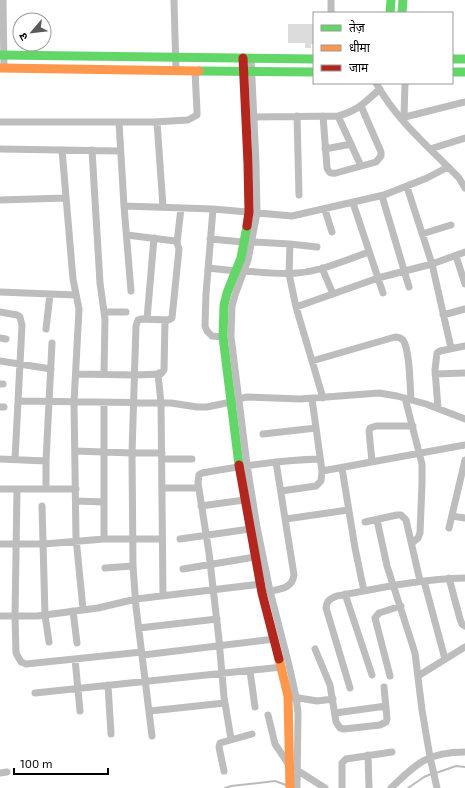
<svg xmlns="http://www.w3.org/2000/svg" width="465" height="788" viewBox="0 0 465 788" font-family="'Exo 2','Noto Sans Devanagari',sans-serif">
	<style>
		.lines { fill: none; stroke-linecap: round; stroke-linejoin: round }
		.stream { stroke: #bbb; stroke-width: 2 }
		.building { fill: #dcdcdc }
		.street { stroke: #bdbdbd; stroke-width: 7 }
		.fast { stroke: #63d668; stroke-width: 9 }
		.slow { stroke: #ff974d; stroke-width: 9 }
		.jam { stroke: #b3261e; stroke-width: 9 }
	</style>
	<rect width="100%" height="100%" fill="#fff"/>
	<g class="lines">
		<path class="stream" d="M436,773l20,-7 9,1
			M225,788l6,-2 44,-5 11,4
			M408,788l16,-11 7,-3"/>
	</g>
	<path class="building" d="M288,24h26v20h-3v4h-6v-5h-17z"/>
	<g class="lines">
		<path class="street" d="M3,0l1,68
			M174,0l2,71
			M331,13v-13
			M251,58l5,105 1,50 -9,47 -13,35 -3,11 -1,31 16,128 10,62 13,64 19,74 7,32 2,16 -1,75
			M376,83c21,38 54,65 83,95l6,10
			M297,116l2,79
			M323,116l4,52c2,5 4,6 9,5l40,-11 5,-6v-4l-20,-46
			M338,116l23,50
			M254,117l84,-1c21,-6 26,-13 42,-27
			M404,117l1,-34
			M401,118l64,-16
			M0,122h154l34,-2 9,-5v-4l-2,-40
			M119,122l5,84 7,85
			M157,122l6,85
			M0,149l120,2
			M325,149l26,-5
			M430,149l35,-11
			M62,150l11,129 6,30 -5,93 2,136 7,71
			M92,150l8,133 5,36 -1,55
			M407,187l25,77 19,84
			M382,196l27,91
			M0,200l66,-2
			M353,203l30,90
			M124,206l89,3 79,7 92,-21 43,-17 21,-11
			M213,209l-7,85 -1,32 2,5 5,5 11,1
			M325,210l7,22
			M422,234l29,-9
			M127,235l48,6 2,2 2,6 -7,69 -4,2 -26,-1 -4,1 -2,6 -4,127 1,113 3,41 16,129
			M210,239l33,3
			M252,242l38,2 27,3
			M177,243l4,-35
			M290,244l-1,30 7,33 27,91
			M456,256l9,28
			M208,268l28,3
			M322,268l11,26
			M244,271c17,1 36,4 53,2 25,-2 49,-13 72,-21
			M0,292l76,3
			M296,307l82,-29 54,-14 33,-12
			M0,312l17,3 3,2 2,8 -7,134
			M104,312h22
			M443,315l22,-6
			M147,319l7,-81
			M46,329l4,-35
			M0,338l6,1
			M0,361l51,8
			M312,361l83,-24c3,0 6,1 8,3 7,10 7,47 8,60
			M159,373l-1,1 3,29 2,193
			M76,374l59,1 26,-1 3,-4 1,-50
			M435,374l30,-1
			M0,384h3
			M405,398l17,66v20l-2,49 -2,5 -6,5
			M19,401l152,2 26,4h10l24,-5 15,-5 54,2 79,-6 18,3 29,8 39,15
			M104,403v136
			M0,407h4
			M438,408l-3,-38 2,-17 3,-2 25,-5
			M263,434l53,-6
			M75,451l57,2h30
			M0,459l46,2
			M162,459h30
			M372,462l-3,-31 1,-3 6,-2h37
			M342,468l13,80 9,43
			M322,471l143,-26
			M162,488h36
			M0,489h76
			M17,489l-2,128 1,36 5,9 5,2 116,-12
			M46,489v-28l6,-118
			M281,491l35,-5 5,-5 1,-10 -10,-72
			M76,501l28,1
			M42,506l3,109 4,27
			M201,506l43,-6
			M452,516l13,2
			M286,519l62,-9
			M377,520l10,46 28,87 7,57 8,47 7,31
			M365,522l32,-7h4l5,5 14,61
			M449,528l16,-68
			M180,539l70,-10
			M0,544h44l60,-5h58
			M105,568l28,-2
			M183,569l72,-12
			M449,578l11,41 2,5 3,2
			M424,581l21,78
			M266,592c12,-3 26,-2 28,-17l-18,-113
			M345,594l27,81
			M73,611l4,32
			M0,616h37l61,-8 38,-9 125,-15
			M139,628l78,-9
			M315,649l15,36 6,37 4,6 4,1 36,-4 6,-3 1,-3 -3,-32
			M143,655l131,-16
			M75,659l5,52
			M250,671l5,36
			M390,676l-15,-58 4,-5 22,-7
			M418,676l47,-29
			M108,685l3,49
			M350,688l-24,-80c1,-8 4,-9 11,-12 43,-8 84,-17 128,-18
			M35,693l247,-26
			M293,697l24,4 16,-2
			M150,711l75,-8
			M335,713l51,-7
			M268,715l7,29 14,21 36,23
			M231,739l-7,-42 -5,-57 -10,-87 -11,-70 1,-8 3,-2c39,-7 78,-13 118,-14
			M368,755l1,33
			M224,771l-5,-24 1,-4 32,-9
			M0,773l7,-1
			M342,788v-25l4,-4 46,-7
			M391,788c26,-25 37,-36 74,-36"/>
		<path class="fast" d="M390,13l1,-13
			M402,13l1,-13
			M0,55l314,4
			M452,59h13
			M199,71l115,1
			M452,72h13
			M239,465l-16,-128 1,-32 3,-12 14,-35 6,-32"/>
		<path class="slow" d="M0,68l199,3
			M279,659l9,37 2,92"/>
		<path class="jam" d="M243,58l5,105 1,49 -2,14
			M239,465l23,128 17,66"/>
	</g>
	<rect x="313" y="12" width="140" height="72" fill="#ffffff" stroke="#999999"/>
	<rect x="321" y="25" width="20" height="6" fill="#63d668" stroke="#999999"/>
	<text x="349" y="32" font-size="12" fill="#000000">तेज़</text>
	<rect x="321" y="45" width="20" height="6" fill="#ff974d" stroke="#999999"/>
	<text x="349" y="52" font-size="12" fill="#000000">धीमा</text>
	<rect x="321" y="65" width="20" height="6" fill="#b3261e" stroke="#999999"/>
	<text x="349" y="72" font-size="12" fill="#000000">जाम</text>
	<g transform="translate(32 32) rotate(242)"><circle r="19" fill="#ffffff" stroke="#999999"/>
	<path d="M0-3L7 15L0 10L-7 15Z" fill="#595959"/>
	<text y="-6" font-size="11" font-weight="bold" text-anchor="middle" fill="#000000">उ</text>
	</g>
	<path d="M14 768v6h94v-6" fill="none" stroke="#000000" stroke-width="2"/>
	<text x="20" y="768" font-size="12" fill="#000000" stroke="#ffffff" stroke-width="3" paint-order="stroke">100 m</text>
</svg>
